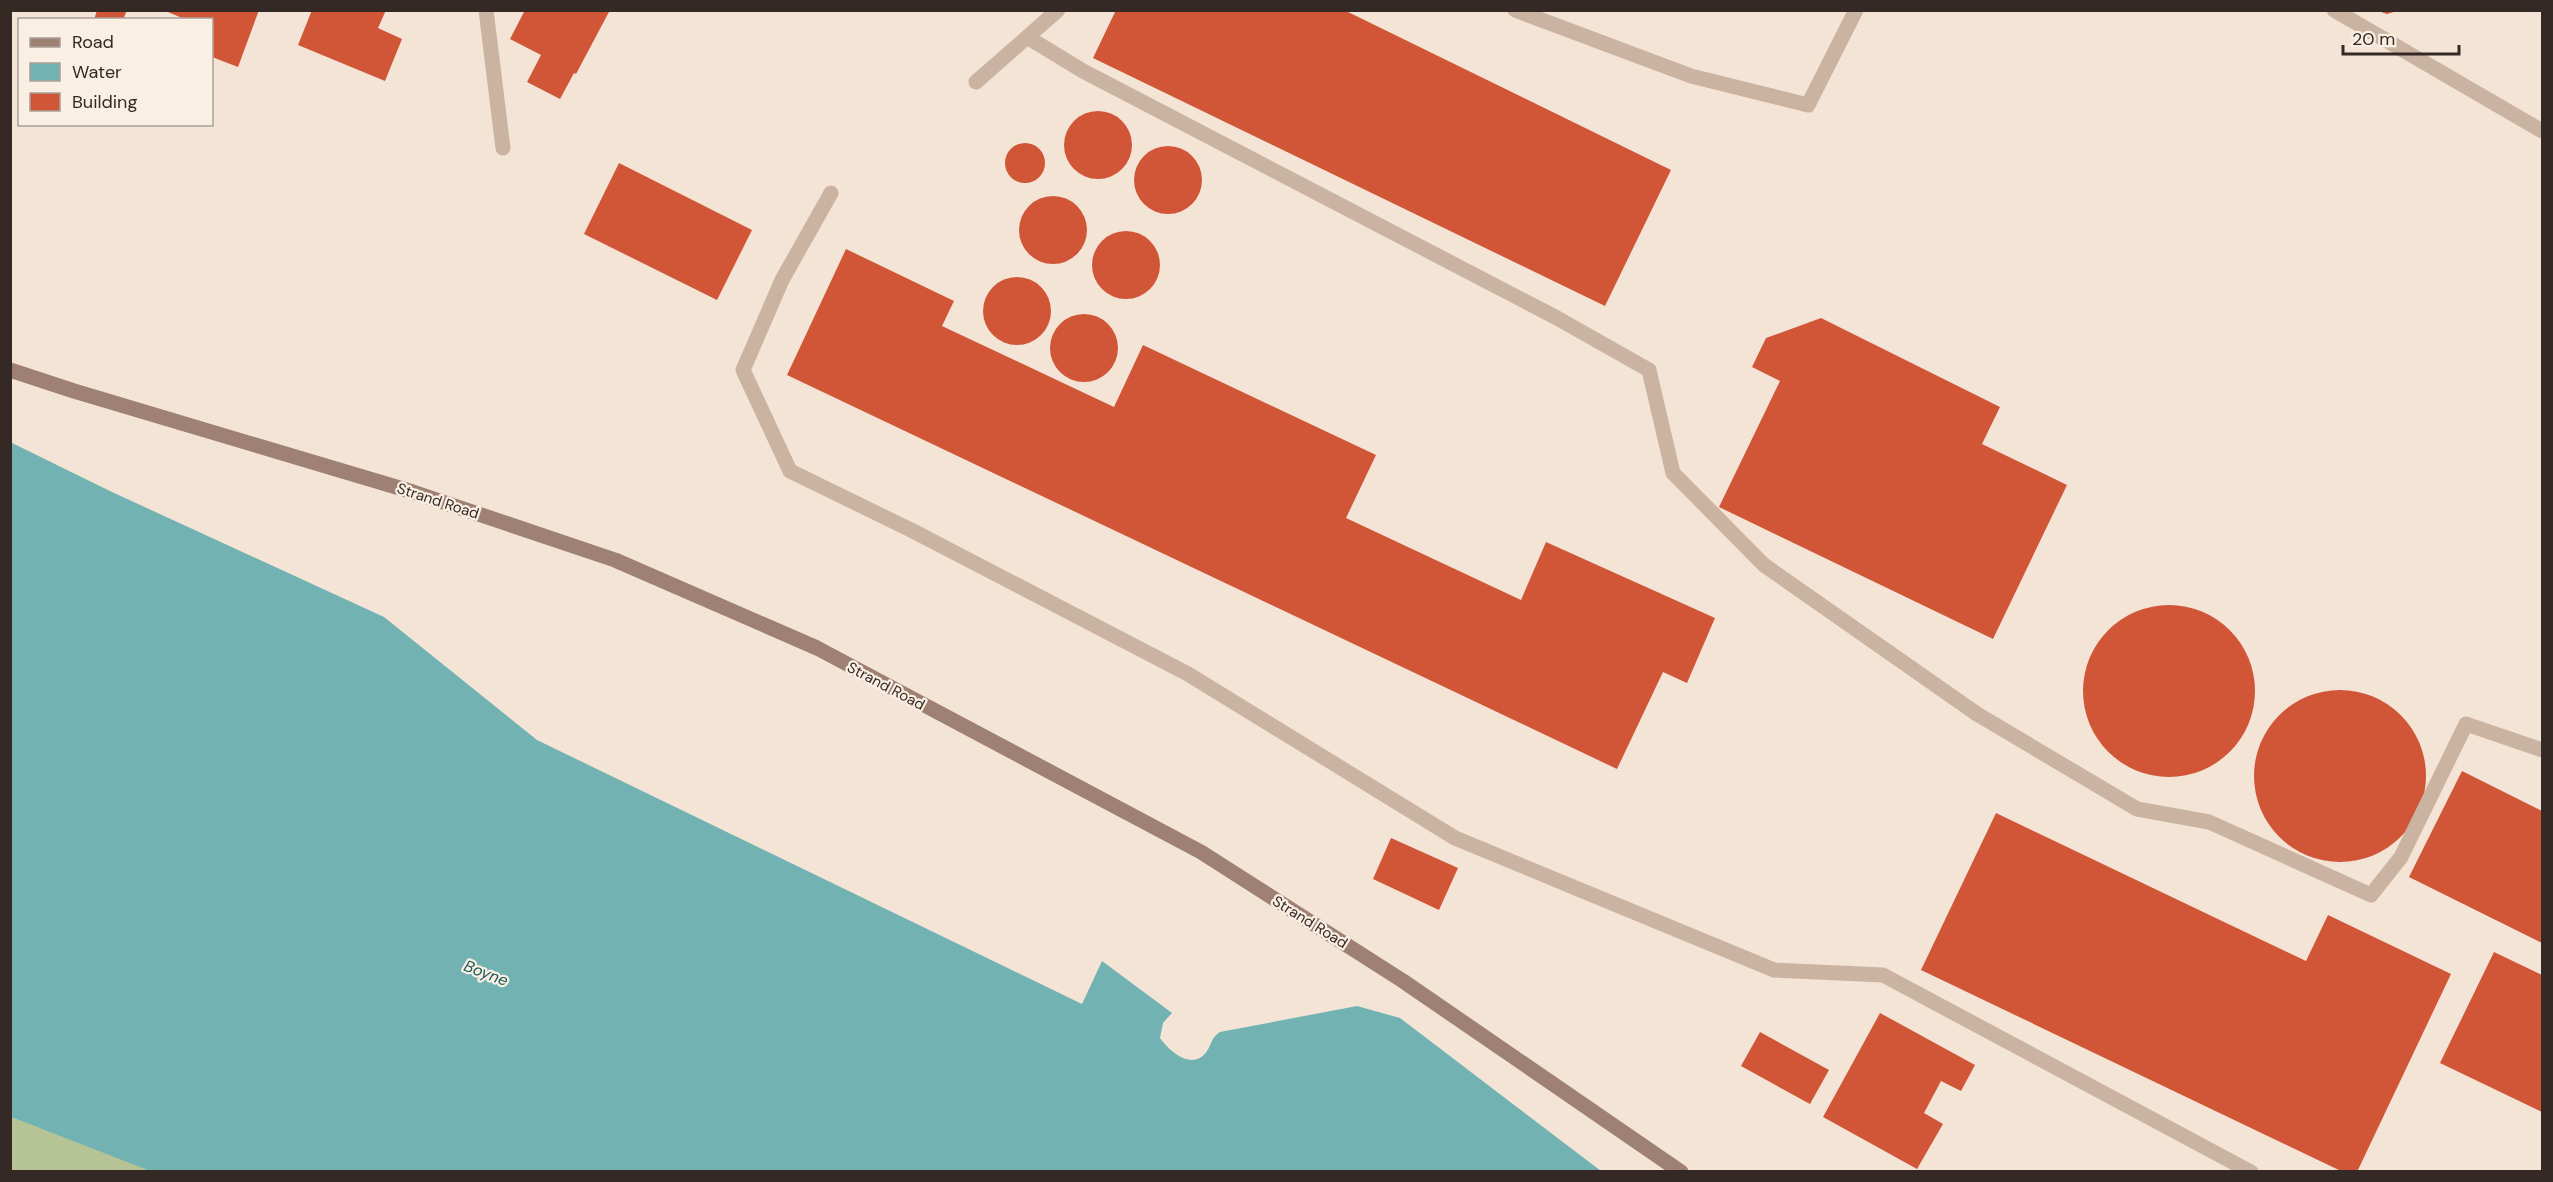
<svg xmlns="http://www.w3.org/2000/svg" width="2553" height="1182" viewBox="0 0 2553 1182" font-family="'DM Sans',sans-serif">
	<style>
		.green { fill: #b5c395 }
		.water { fill: #73b2b2 }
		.building { fill: #d05637 }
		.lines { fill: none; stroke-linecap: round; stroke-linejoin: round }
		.lane { stroke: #cbb3a2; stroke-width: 15 }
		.secondary { stroke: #9f8173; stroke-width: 15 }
		.labels { text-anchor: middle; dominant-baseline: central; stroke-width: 4.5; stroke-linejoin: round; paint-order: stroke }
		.street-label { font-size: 15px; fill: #352925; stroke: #faefe3 }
		.water-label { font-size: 16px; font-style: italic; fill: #17585a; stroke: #faefe3 }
	</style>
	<rect width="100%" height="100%" fill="#f3e4d6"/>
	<path class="green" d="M11,1117l142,54h-142z"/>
	<path class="water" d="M10,442l102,50 272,125 153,123 545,264 20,-43 70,52 -9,10 -3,15c9,13 33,34 47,13 5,-8 4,-13 13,-19l137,-26 43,12 201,153 -1448,1 -142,-55z"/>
	<path class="building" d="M97,10h30l-4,10h-29z
		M163,10h96l-21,57 -26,-10v-37h-25z
		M312,10h74l-8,18 24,11 -17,42 -87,-36z
		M525,10h85l-34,64 -2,-1 -14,26 -33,-17 14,-27 -31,-16z
		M1116,10h228l327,160 -66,136 -512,-248z
		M2375,10h25l-13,4z
		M1064 145a34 34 0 1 1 68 0a34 34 0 1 1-68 0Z
		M1005 163a20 20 0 1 1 40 0a20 20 0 1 1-40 0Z
		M1134 180a34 34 0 1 1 68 0a34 34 0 1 1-68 0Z
		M619,163l133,67 -35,70 -133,-66z
		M1019 230a34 34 0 1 1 68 0a34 34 0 1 1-68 0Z
		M1092 265a34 34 0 1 1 68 0a34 34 0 1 1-68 0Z
		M846,249l108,52 -12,25 172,81 29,-62 233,110 -30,63 175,82 25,-58 169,76 -28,65 -24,-11 -46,97 -830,-394z
		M983 311a34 34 0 1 1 68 0a34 34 0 1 1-68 0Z
		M1050 348a34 34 0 1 1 68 0a34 34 0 1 1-68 0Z
		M1821,318l179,89 -18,37 85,41 -74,154 -274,-132 61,-126 -28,-14 14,-29z
		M2083 691a86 86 0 1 1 172 0a86 86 0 1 1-172 0Z
		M2254 776a86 86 0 1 1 172 0a86 86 0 1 1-172 0Z
		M2462,771l80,40v132l-133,-66z
		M1996,813l310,148 22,-46 123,59 -94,198h-14l-422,-202z
		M1391,838l67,30 -19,42 -66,-31z
		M2494,952l48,23v137l-102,-49z
		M1880,1013l95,52 -14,26 -20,-10 -17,32 19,11 -26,45 -94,-52z
		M1760,1032l69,38 -19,34 -69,-38z"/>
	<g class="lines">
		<path class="lane" d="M486,10l17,138
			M1515,10l176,66 117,29 48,-95
			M2334,10l208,121
			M1027,37l56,34 474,247 92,52 24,103 91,92 213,149 160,95 72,13 162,73 30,-38 65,-133 76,26
			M976,82l82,-72
			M831,193l-49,87 -39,90 47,101 123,60 275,143 267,164 319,132 109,5 368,197"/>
		<path class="secondary" d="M10,370l64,21 339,101 202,68 202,88 384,204 202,129 278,191"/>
	</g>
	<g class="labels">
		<g class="street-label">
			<text transform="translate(438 501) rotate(18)">Strand Road</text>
			<text transform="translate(886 686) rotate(28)">Strand Road</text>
			<text transform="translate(1310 922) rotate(32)">Strand Road</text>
		</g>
		<g class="water-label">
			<text transform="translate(486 973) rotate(21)">Boyne</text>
		</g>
	</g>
	<rect width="2553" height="1182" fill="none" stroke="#352925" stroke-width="24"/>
	<rect x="18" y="18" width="195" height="108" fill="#faefe3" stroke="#aba097" stroke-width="1.5"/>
	<rect x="30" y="38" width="30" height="9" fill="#9f8173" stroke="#aba097" stroke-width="1.5"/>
	<text x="72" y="48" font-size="18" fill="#352925">Road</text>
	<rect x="30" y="63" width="30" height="18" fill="#73b2b2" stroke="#aba097" stroke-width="1.5"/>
	<text x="72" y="78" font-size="18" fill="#352925">Water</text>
	<rect x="30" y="93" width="30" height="18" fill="#d05637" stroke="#aba097" stroke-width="1.5"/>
	<text x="72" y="108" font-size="18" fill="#352925">Building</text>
	<path d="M2343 45v9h116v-9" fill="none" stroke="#352925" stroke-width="3"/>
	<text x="2352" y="45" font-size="18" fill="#352925" stroke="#faefe3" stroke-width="4.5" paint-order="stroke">20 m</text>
</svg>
